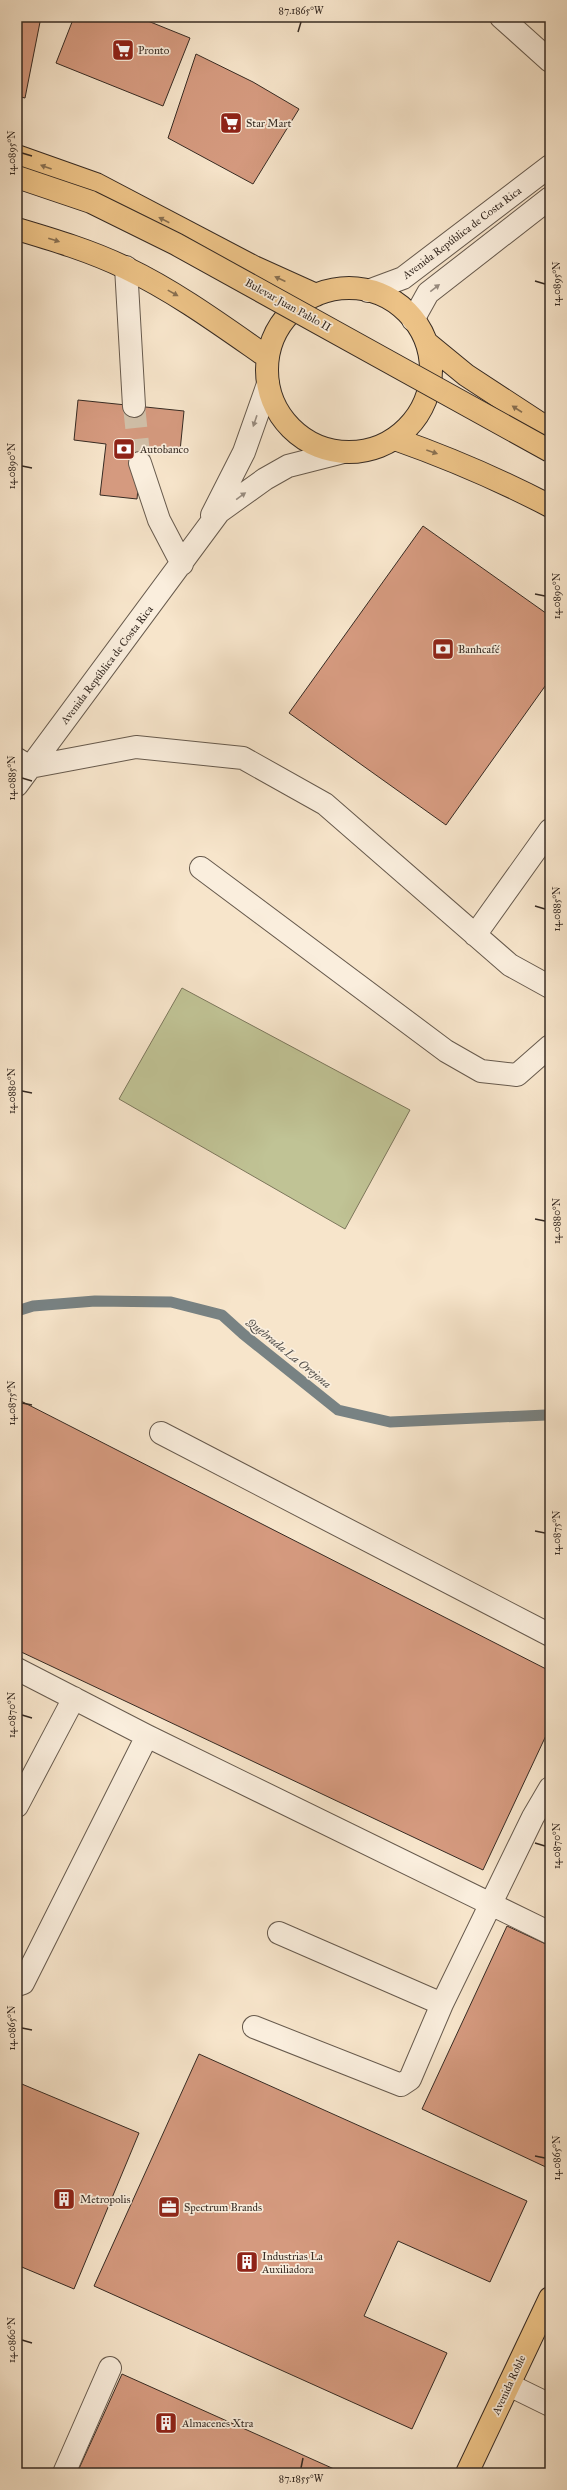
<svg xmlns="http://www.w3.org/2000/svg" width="567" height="2490" viewBox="0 0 567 2490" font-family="'IM FELL Great Primer',serif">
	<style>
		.pitch { fill: #c0c395; stroke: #7c775c }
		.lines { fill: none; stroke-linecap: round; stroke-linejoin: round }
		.stream { stroke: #788283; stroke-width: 11 }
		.building { fill: #d59a7f; stroke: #372b23 }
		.minor-tunnel { stroke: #d1c0a9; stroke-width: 22; stroke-dasharray: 22 11; stroke-linecap: butt }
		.minor-casing { stroke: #675a4d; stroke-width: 24 }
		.major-casing { stroke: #372b23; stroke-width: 24 }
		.minor { stroke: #faeedd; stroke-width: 22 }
		.major { stroke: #ecc286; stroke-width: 22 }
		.major-bridge-casing { stroke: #372b23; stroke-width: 24; stroke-linecap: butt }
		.major-bridge { stroke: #ecc286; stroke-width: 22 }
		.oneway { fill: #886f50 }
		.oneway2 { fill: #988c80 }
		.ticks { fill: none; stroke: #372b23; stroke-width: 1.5 }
		.labels { text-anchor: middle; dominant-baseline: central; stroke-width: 3.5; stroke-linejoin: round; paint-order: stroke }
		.poi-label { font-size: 11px; fill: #372b23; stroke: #faeedd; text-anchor: start }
		.street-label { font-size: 11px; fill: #372b23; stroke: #faeedd }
		.water-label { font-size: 12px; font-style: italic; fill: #524f4b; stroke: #faeedd }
		.neatline { fill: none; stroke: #372b23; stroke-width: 1.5 }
		.ticks-label { font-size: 10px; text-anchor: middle; fill: #372b23 }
	</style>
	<rect width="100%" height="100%" fill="#f7e5cb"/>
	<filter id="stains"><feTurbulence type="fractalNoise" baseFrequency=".005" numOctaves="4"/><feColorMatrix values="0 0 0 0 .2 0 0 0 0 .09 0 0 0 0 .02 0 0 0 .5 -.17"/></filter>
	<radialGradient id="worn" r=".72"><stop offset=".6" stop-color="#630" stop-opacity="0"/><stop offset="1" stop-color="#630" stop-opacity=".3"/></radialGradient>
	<path class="pitch" d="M182,988l228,122 -65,119 -226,-130z"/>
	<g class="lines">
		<path class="stream" d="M17,1311l16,-5 62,-5 76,1 51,13 21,19 95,76 52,12 156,-7"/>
	</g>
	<path class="building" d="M17,17h24l-16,81 -8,-2z
		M74,17h64l52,21 -27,68 -107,-43z
		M196,54l57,28 46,27 -46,75 -85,-46z
		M78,400l106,11 -4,40 -38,-4 -5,52 -37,-4 6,-51 -32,-4z
		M423,526l127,90v67l-2,-1 -102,143 -157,-112z
		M17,1399l533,272v56l-67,143 -466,-220z
		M507,1926l43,20v223l-128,-60z
		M199,2054l328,147 -37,81 -92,-41 -34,75 83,37 -35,76 -318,-143z
		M17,2082l122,51 -65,156 -57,-24z
		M122,2374l221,99h-266z"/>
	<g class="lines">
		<path class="minor-tunnel" d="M134,406l6,57"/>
		<g class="minor-casing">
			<path id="minor" d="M501,17l49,44
				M126,267l8,139
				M368,291l35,-13 147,-112
				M413,320l15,-27 122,-95
				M140,463l19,57 23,44
				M212,515l32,-63 24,-68
				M17,759l13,8 106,-20 107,11 82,46 185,161 40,22
				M17,785l202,-273 46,-33 23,-13 55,-14
				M201,868l245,183 35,20 36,4 33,-29
				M475,935l75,-105
				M161,1433l389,202
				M17,1669l130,67 403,197
				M17,1806l57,-108
				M279,1933l163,71
				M17,1985l6,-2 124,-247
				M254,2027l147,58 9,-6 32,-75 91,-187 17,-29
				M509,2385l41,20
				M64,2473l46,-105"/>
		</g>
		<g class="major-casing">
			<path id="major" d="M17,156l79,28 158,83 62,28
				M17,229c37,11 74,22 109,39 50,24 95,57 141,89
				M267 370a82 82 0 1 1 164 0a82 82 0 1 1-164 0Z
				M427,343l39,32 84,55
				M395,439c54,19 105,41 155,67
				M467,2473l83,-175"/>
		</g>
		<use href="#minor" class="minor"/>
		<use href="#major" class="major"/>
		<g class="major-bridge-casing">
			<path id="major-bridge" d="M17,177l74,25 85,42 374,207"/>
		</g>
		<use href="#major-bridge" class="major-bridge"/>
	</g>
	<defs><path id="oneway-solid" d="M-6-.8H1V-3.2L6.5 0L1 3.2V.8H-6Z"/></defs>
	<g class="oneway">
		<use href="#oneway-solid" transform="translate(46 167) rotate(-160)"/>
		<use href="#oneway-solid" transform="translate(164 220) rotate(-153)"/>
		<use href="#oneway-solid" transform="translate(54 240) rotate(17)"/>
		<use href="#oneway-solid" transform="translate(280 279) rotate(-155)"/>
		<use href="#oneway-solid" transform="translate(173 293) rotate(29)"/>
		<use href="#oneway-solid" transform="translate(517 409) rotate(-147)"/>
		<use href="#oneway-solid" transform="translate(432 452) rotate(19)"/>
	</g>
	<g class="oneway2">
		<use href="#oneway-solid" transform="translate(435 288) rotate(-38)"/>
		<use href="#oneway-solid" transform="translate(255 421) rotate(109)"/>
		<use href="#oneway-solid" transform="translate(241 496) rotate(-36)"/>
	</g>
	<path class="ticks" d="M298,32l3,-10M22,153l10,3M535,281l10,3M22,466l10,2M535,594l10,2M22,778l10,3M535,906l10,3M22,1091l10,2M535,1219l10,2M22,1403l10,2M535,1531l10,2M22,1715l10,3M535,1843l10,3M22,2028l10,2M535,2156l10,2M22,2340l10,3M301,2468l2,-10"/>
	<defs>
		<g id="supermarket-square" transform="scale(1.15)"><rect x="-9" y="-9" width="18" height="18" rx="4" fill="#8f2418" stroke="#faeedd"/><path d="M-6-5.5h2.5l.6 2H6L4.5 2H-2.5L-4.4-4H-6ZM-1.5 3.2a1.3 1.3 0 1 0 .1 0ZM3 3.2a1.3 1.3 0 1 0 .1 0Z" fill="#fff"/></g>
		<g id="bank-square" transform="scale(1.15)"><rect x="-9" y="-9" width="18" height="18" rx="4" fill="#8f2418" stroke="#faeedd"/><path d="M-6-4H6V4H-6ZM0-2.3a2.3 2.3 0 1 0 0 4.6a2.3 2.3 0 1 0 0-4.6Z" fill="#fff"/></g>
		<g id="building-square" transform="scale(1.15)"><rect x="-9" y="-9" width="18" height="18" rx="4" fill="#8f2418" stroke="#faeedd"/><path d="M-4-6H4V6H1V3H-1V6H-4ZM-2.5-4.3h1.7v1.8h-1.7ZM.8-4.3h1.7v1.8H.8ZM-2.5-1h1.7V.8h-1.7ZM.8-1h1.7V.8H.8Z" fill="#fff"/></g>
		<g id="office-square" transform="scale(1.15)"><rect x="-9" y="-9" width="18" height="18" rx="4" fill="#8f2418" stroke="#faeedd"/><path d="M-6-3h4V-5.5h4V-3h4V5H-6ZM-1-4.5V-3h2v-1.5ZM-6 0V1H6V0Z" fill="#fff"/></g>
	</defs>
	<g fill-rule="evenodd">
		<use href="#supermarket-square" x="123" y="50"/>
		<use href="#supermarket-square" x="231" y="123"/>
		<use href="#bank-square" x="124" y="449"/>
		<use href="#bank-square" x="443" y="649"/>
		<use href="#building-square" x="64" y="2199"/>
		<use href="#office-square" x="169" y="2207"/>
		<use href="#building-square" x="247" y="2262"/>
		<use href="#building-square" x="166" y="2423"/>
	</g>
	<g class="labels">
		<g class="poi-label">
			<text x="138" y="50">Pronto</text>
			<text x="246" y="123">Star Mart</text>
			<text x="140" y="449">Autobanco</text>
			<text x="458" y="649">Banhcafé</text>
			<text x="80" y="2199">Metropolis</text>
			<text x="184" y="2207">Spectrum Brands</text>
			<text x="262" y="2256">Industrias La<tspan x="262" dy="13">Auxiliadora</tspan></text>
			<text x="182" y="2423">Almacenes Xtra</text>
		</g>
		<g class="street-label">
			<text transform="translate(462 233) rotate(-37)">Avenida República de Costa Rica</text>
			<text transform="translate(288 305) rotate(29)">Bulevar Juan Pablo II</text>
			<text transform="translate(107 665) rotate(-53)">Avenida República de Costa Rica</text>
			<text transform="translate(509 2385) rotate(-65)">Avenida Roble</text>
		</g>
		<g class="water-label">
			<text transform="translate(289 1353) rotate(39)">Quebrada La Orejona</text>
		</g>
	</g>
	<rect width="567" height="2490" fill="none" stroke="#f7e5cb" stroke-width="44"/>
	<rect x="22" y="22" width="523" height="2446" class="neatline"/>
	<g class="ticks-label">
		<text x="301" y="14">87.1865°W</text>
		<text transform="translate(11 153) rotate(-90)" y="4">14.0895°N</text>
		<text transform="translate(556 284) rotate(-90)" y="4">14.0895°N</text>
		<text transform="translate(11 466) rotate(-90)" y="4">14.0890°N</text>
		<text transform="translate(556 596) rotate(-90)" y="4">14.0890°N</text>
		<text transform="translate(11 778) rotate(-90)" y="4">14.0885°N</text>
		<text transform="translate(556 909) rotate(-90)" y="4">14.0885°N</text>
		<text transform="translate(11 1091) rotate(-90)" y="4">14.0880°N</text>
		<text transform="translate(556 1221) rotate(-90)" y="4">14.0880°N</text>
		<text transform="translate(11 1403) rotate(-90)" y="4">14.0875°N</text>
		<text transform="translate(556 1533) rotate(-90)" y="4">14.0875°N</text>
		<text transform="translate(11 1715) rotate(-90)" y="4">14.0870°N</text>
		<text transform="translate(556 1846) rotate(-90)" y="4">14.0870°N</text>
		<text transform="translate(11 2028) rotate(-90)" y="4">14.0865°N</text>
		<text transform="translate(556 2158) rotate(-90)" y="4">14.0865°N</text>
		<text transform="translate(11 2340) rotate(-90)" y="4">14.0860°N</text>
		<text x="301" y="2482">87.1855°W</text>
	</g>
	<rect width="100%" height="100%" filter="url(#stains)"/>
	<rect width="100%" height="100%" fill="url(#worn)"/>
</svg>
